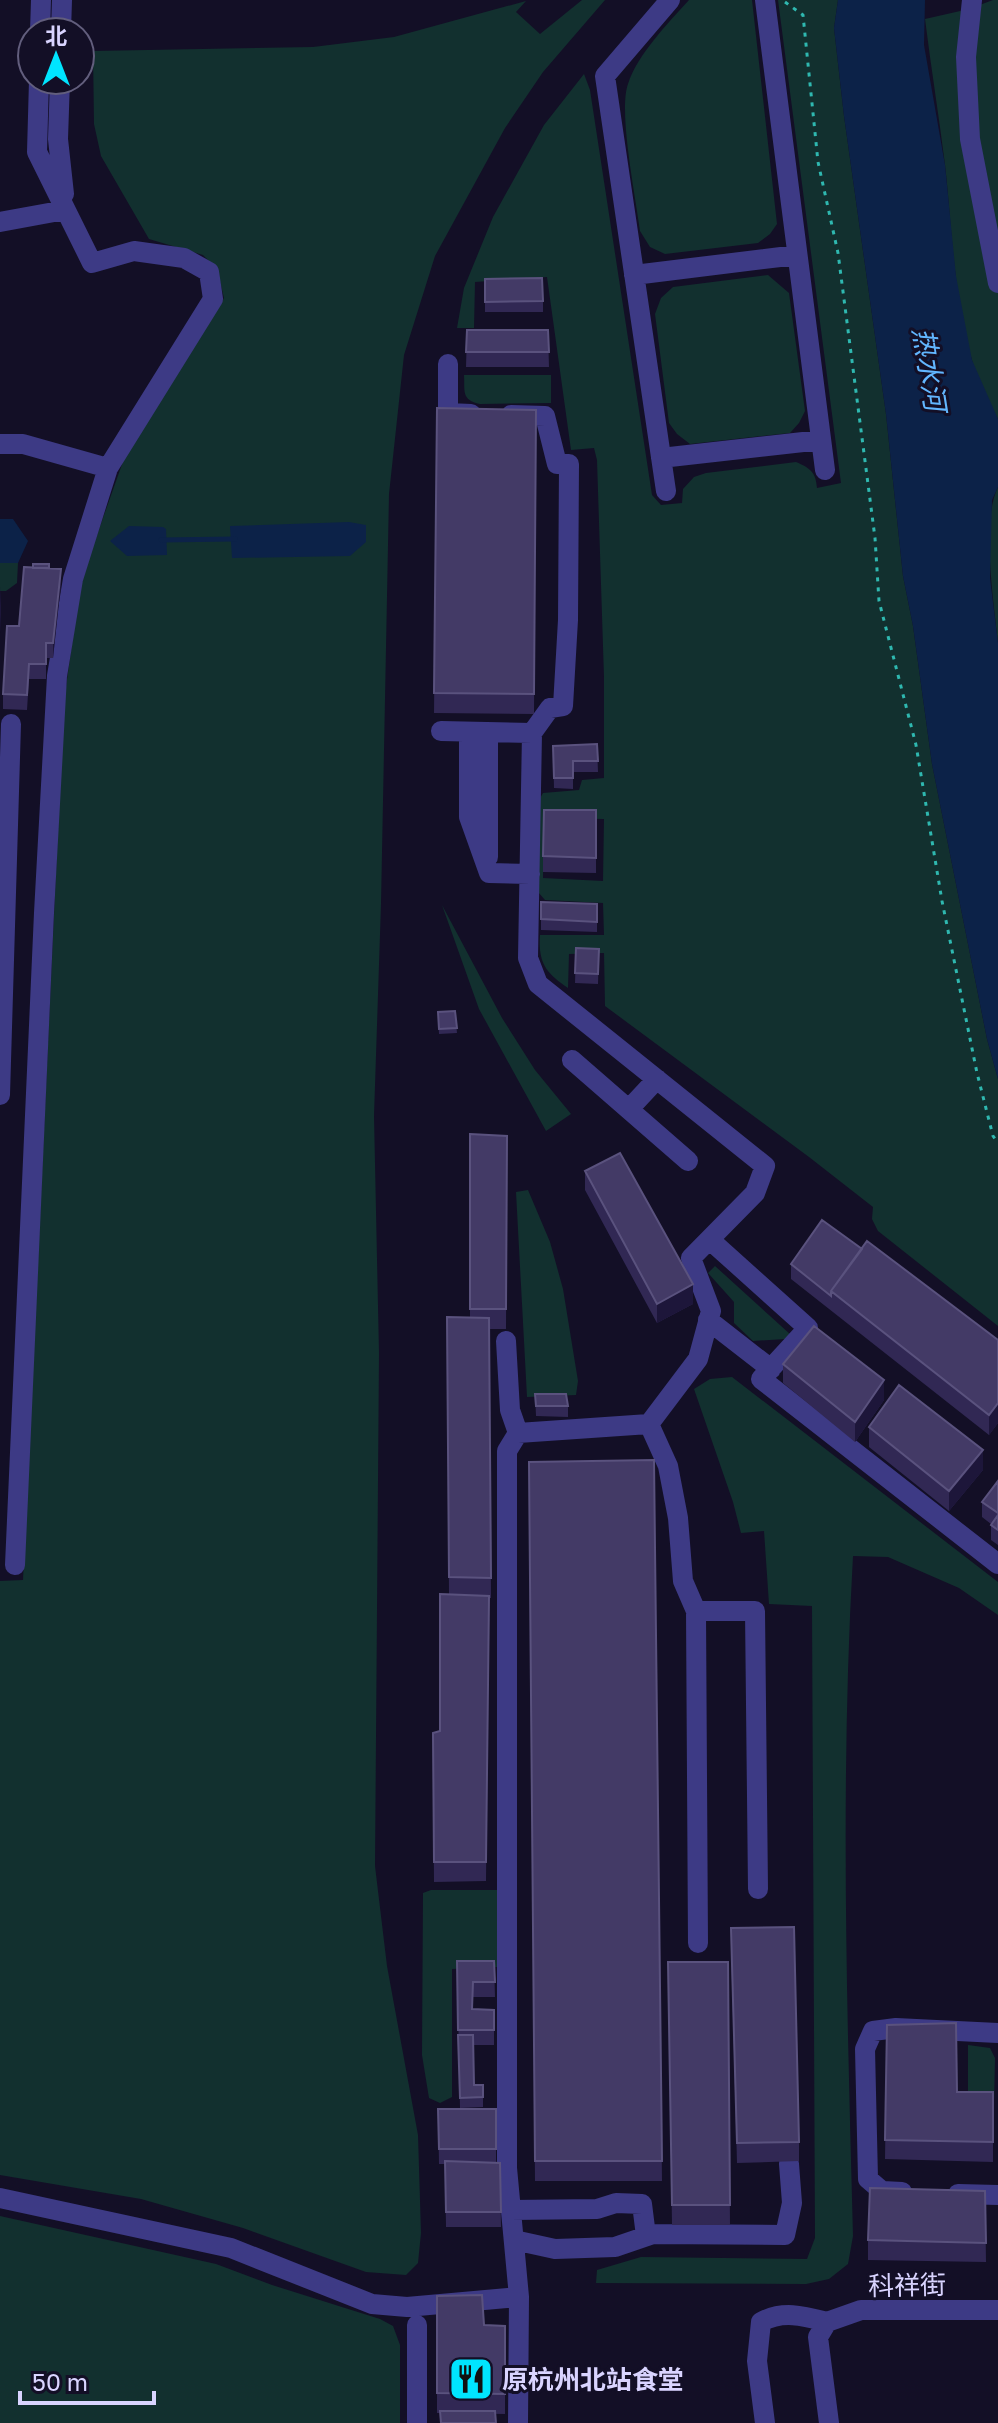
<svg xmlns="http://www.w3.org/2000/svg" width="998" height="2423" viewBox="0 0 998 2423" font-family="'Golos Text','Noto Sans SC',sans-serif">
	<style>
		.green { fill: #12302f; fill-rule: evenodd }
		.water { fill: #0c2248 }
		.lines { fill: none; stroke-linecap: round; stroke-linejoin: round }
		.stream { stroke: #0c2248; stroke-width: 5 }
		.path { stroke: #2fb8b0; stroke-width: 3; stroke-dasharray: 4 6; stroke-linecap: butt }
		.minor { stroke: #3d3a85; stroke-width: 20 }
		.wall { fill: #312854 }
		.shaded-wall { fill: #1d163a }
		.building { fill: #433a66; stroke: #5a527e; stroke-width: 2 }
		.labels { text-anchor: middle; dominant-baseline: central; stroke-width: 6; stroke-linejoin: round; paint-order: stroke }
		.street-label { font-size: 26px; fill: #d9d4ff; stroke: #130f26 }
		.poi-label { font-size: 26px; font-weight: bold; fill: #d9d4ff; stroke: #130f26; text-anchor: start }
		.water-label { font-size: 28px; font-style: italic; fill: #62b6ff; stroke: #130f26 }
	</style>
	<rect width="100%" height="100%" fill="#130f26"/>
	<path class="green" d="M582,0h23l-62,72 -38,56 -70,128 -31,99 -15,139 -8,410 -7,212 5,237 -4,513 12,100 31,169 3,98 -3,30 -12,12 -40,-3 -123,-44 -102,-29 -141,-24v-594l23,-1 41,-879 17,-121 45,-127 98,-155 -7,-29 -14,-14 -54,-16 -48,-83 -7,-32 -1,-73 220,-4 81,-10 132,-36 -10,11 24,22z
		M689,0h63l25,224 -7,10 -12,9 -93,11 -15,-7 -10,-16c-4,-33 -22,-119 -12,-147 9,-29 41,-62 61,-84z
		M778,0h60l-4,28 10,88 42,298 17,162 10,50 19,138 55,275 11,40v247l-120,-95 -6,-12 1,-12 -64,-50 -204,-151 -1,-53 -35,1 -1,34c-22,-15 -30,-25 -28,-53h64l-1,-32 -58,-3 -7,-8 1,-92 4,-7 36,-3 3,-10 22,-2v-101l-7,-217 -3,-12 -23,2 -24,-173 -72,5 -1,46h-17l7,-40 29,-71 51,-92 40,-51 6,16 62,405 9,10 21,-2 1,-14 11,-12 12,-4 90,-11c14,6 20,10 21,26l24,-5zM543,818l61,1 -1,62 -60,-3z
		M993,0h5v419c-44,-69 -44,-175 -53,-254 -6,-49 -14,-97 -20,-146l44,-10z
		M768,275l21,18 16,118 -6,12 -9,10 -100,11 -13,-10 -8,-11 -14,-109 6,-16 12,-11z
		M464,375h87v28l-71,1c-19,-4 -15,-13 -16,-29z
		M998,487v156c-4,-38 -17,-123 0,-156z
		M0,563h18l-1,20 -11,8h-6z
		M442,905l60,113 33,52 36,44 -25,17 -67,-122z
		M528,1190l22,52 13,47 15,92 -2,14 -49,2 -11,-205z
		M715,1266l76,69 -6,4 -32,2 -19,-18v-21l-26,-29z
		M732,1377l266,205v33l-39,-27 -71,-31 -35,-1c-13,226 -6,453 0,680l-5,28 -19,15 -23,5 -210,-1 1,-13 44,-13 166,2 8,-21 -3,-632 -43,-2 -5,-73 -23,2 -8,-31 -39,-113 16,-10z
		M431,1890h67l-1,77 -45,2v128l-12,6 -11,-5 -7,-43 1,-162z
		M968,2045l22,3 5,10 -1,44 -26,-1z
		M0,2216l216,48 56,21 108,34 13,7 7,19v78h-400z"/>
	<path class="water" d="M838,0h87l-1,45 21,120 11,111 16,84 26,59v68l-6,13 -2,78 8,65v436l-11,-40 -55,-275 -19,-138 -10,-50 -17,-162 -42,-298 -10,-88z
		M0,519h13l15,22 -10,22h-18z
		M349,522l17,3v17l-16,14 -118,2 -2,-32z
		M129,526l34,1 3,2 1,26 -40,1 -17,-15z"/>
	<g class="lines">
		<path class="stream" d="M161,540l74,-1"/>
		<path class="path" d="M785,2l18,13 15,147 20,91 37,285 4,63 37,144 26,156 35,172 16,63 5,7"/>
		<path class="minor" d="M765,0l60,470
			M972,0l-6,57 4,82 28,144
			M40,32l1,-32
			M61,32l1,-32
			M60,80l-2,59 6,55
			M0,222l65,-12
			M634,275l163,-20
			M448,364v49l23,1
			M511,415l34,1 12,48h12l-1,156 -5,86 -13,2 -18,25 -4,225 10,26 227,182 -10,27 -64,65 20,53 -13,48 -49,65
			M0,444h23l85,24
			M661,458l160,-18
			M666,491l-61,-415 65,-76
			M441,731l91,2
			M469,732v85l20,56 41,1
			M488,733v124
			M572,1060l116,101
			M0,1095l11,-371
			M629,1109l28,-30
			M710,1240l98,88 -47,51 237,185
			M708,1320l63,49
			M506,1341l4,69 8,23 -11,18v717l12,129 -1,126
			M518,1433l131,-9 19,42 10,52 5,63 13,30 2,332
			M15,1565l29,-652 13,-237 16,-97 35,-111 105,-169 -4,-27 -25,-14 -50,-7 -42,12 -55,-111 2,-72
			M696,1611h59l3,278
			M902,2192l-20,-1 -14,-12 -3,-130 8,-18 23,-3 102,5
			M958,2194l40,1
			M0,2198l231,50 141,56 35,3 112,-10
			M511,2210l86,-1 19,-6 26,1 4,32
			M514,2240l41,9 60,-2 38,-13 132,1 7,-32 -3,-39
			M417,2325v98
			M765,2423l-8,-62 4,-39c22,-12 43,-6 66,0
			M829,2423l-11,-86 9,-15 34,-12h137"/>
	</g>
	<path class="wall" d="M485,279l58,22v11h-58z
		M467,330h81l1,37h-83z
		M437,408l99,2 -2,304 -100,-1z
		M33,567l16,1 12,16 -8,74h-7v21h-17l-2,31 -24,-1v-15z
		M597,744l1,28h-25v17l-19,-1 -1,-42z
		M596,810v63l-53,-1v-16z
		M541,902l56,2v28l-56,-2z
		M576,948l23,1 -1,35 -23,-1z
		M455,1011l2,22 -18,1 -1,-22z
		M470,1134l37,2 -1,193h-17l2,269h-2l-3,283 -52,1 -1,-149 7,-2 9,-136 -2,-278h23z
		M585,1171l108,133 -36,19 -72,-133z
		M862,1249l136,91v83l-9,12 -198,-156v-15z
		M783,1364l101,36 -29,42 -72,-59z
		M535,1394l33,12v11l-32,-1z
		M869,1427l114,43 -34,41 -80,-64z
		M654,1460l8,721h-127l-6,-719z
		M998,1481v64l-7,-5v-16l-9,-7v-15z
		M731,1948l68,194v19l-62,2z
		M457,1961h37l1,36h-22v12l21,1v35h-21l1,40h9v22l-23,1z
		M668,1962h60l2,263h-58z
		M887,2025l70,67h36v70l-108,-3z
		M438,2109h58v53l4,1 1,64h-55l-1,-63h-6z
		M985,2191l1,71 -118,-2v-20z
		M437,2296l47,29 21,1v88l-68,-1z"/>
	<path class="shaded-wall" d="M61,569v15l-8,74v-15z
		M1,587v28l-1,18v-28z
		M693,1284v20l-36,19v-19z
		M884,1380v20l-29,42v-20z
		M998,1403v20l-9,12v-20z
		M983,1450v20l-34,41v-20z"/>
	<path class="building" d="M542,278l1,23 -58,1v-23z
		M467,330h81l1,22h-83z
		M437,408l99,2 -2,284 -100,-1z
		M33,564h16v4h-16z
		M24,567l37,2 -8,74h-7v21h-17l-2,31 -24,-1 4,-68h12z
		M597,744l1,17h-25v17h-19l-1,-32z
		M544,810h52v48l-53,-2z
		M541,902l56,2v18l-56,-3z
		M576,948l23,1 -1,25 -23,-1z
		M455,1011l2,17 -18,1 -1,-17z
		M470,1134l37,2 -1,173h-36z
		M620,1153l73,131 -36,20 -72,-133z
		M822,1220l40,29 -31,42v5l-40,-32z
		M867,1241l131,99v63l-9,12 -158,-124z
		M447,1317l42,1 2,260 -42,-1z
		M814,1326l70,54 -29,42 -72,-58z
		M899,1385l84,65 -34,41 -80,-64z
		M535,1394h31l2,12h-32z
		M654,1460l8,701h-127l-6,-699z
		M998,1481v32l-16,-11z
		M998,1515v15l-7,-5z
		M440,1594l49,2 -3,266h-52l-1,-129 7,-2z
		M794,1927l5,215 -62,1 -6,-215z
		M457,1961h37l1,21h-22l-1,27 22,1v20h-36z
		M668,1962h60l2,243h-58z
		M956,2023l1,69h36v50l-108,-2 2,-115z
		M458,2035h15l1,50h9v12l-23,1z
		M438,2109h58v40h-57z
		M445,2161l55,2 1,49h-55z
		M870,2188l115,3 1,52 -118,-3z
		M482,2295l2,30 21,1v68l-68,-1v-97z
		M440,2411h55l1,12h-55z"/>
	<defs>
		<g id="restaurant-square" transform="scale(2.3)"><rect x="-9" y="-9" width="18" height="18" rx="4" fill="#00e5ff" stroke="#130f26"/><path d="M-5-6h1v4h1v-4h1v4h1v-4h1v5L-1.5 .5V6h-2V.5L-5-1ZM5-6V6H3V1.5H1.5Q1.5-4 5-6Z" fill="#111"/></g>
	</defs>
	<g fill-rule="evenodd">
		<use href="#restaurant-square" x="471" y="2379"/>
	</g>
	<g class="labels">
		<g class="street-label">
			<text transform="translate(907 2285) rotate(-1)">科祥街</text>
		</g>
		<g class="poi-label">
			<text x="502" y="2379">原杭州北站食堂</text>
		</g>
		<g class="water-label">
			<text transform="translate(930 369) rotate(81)">热水河</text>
		</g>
	</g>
	<g transform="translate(56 56)"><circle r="38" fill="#130f26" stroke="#625e7d" stroke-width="2"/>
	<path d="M0-6L14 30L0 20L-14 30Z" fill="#00e5ff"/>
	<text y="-12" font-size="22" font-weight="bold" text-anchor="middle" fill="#d9d4ff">北</text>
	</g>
	<path d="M20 2391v12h134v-12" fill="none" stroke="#d9d4ff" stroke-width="4"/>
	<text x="32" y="2391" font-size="24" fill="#d9d4ff" stroke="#130f26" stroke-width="6" paint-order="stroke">50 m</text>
</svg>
